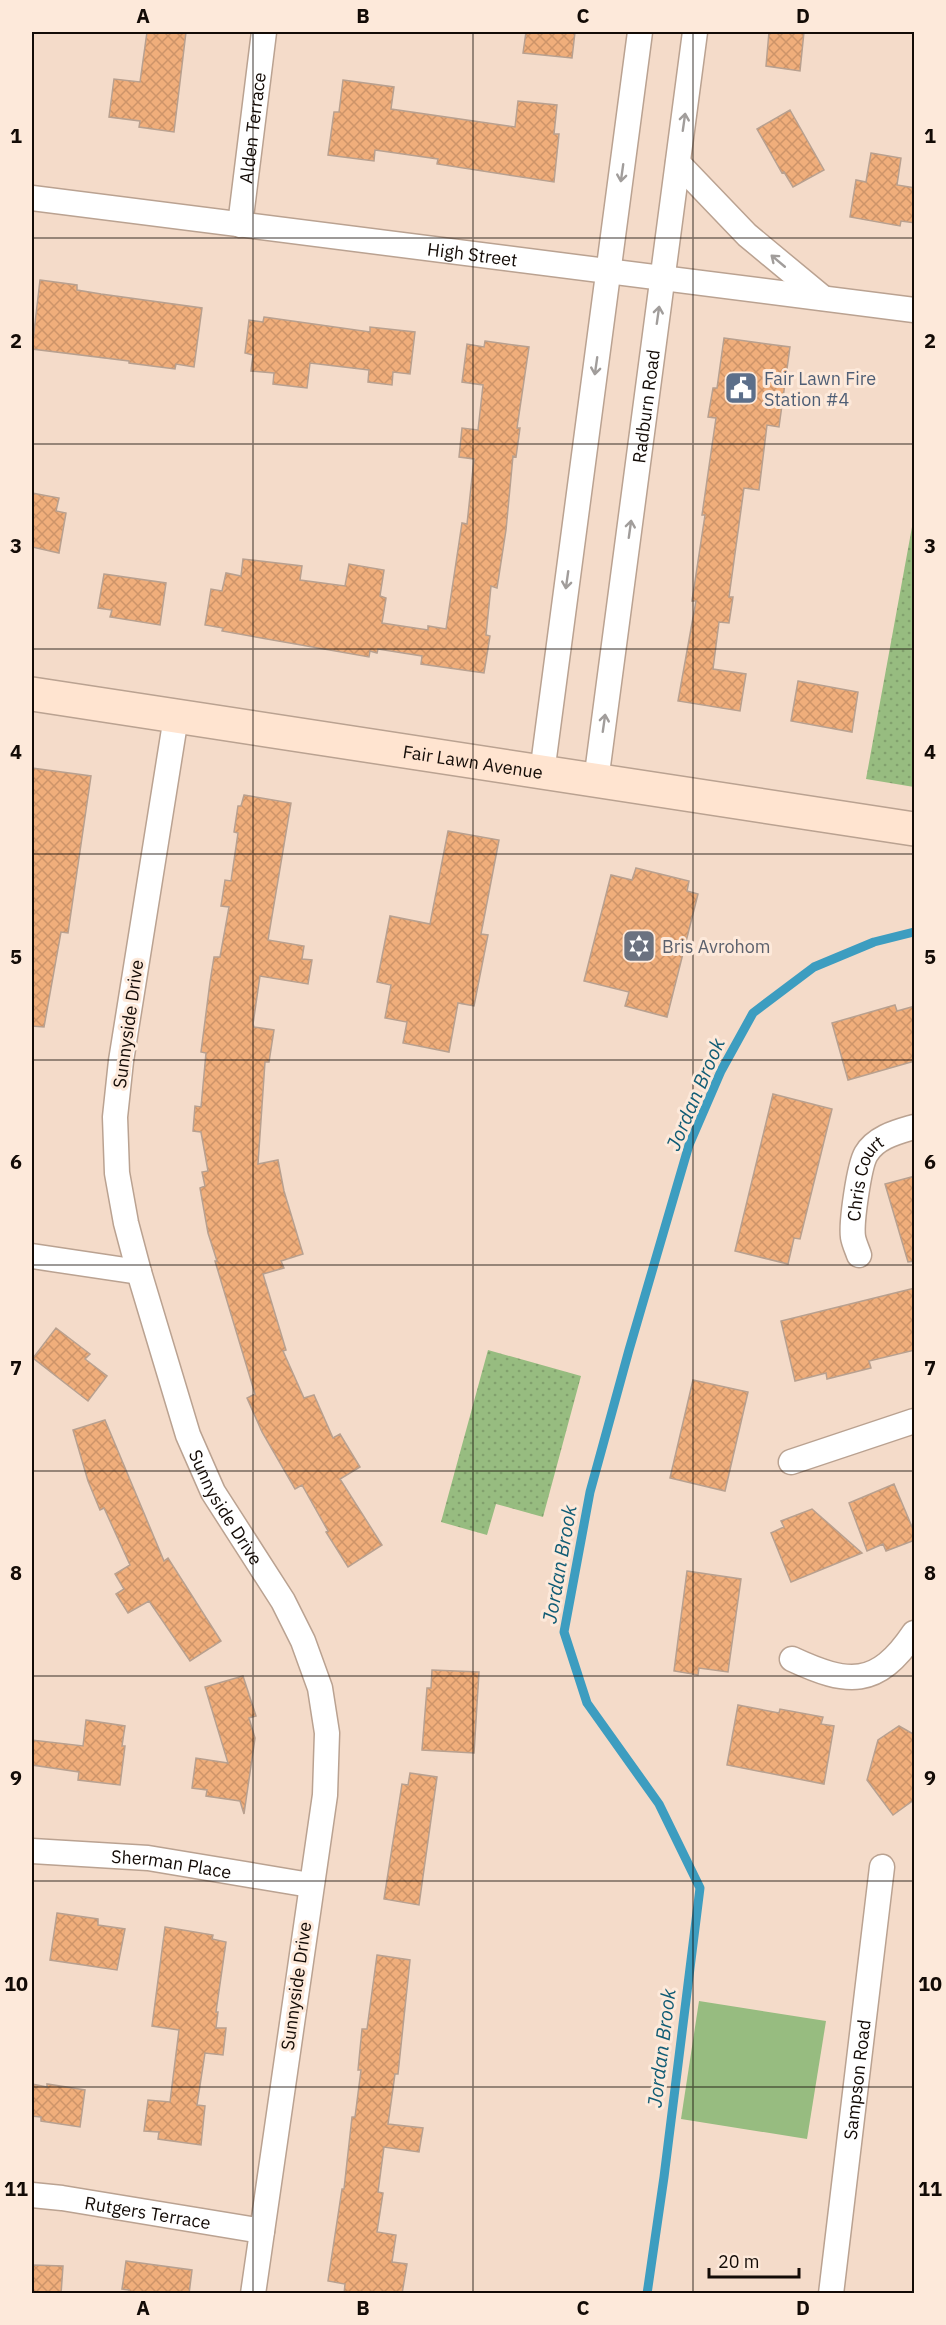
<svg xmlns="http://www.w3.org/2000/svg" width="946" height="2325" viewBox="0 0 946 2325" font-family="'IBM Plex Sans',sans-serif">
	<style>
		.grass { fill: url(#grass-dots) }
		.garden { fill: #97bc80 }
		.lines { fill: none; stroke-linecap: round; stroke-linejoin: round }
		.stream { stroke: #3d9dc0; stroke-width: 9 }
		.building { fill: url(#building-cross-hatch); stroke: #b8a08f; stroke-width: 1.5 }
		.street-casing { stroke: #baa291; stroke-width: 27 }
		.secondary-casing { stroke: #baa291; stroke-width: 36 }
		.street { stroke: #fff; stroke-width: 24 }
		.secondary { stroke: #ffe4d0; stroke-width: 33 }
		.oneway { stroke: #a19d9b }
		.grid { fill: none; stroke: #130b06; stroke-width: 1.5; stroke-opacity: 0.55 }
		.labels { text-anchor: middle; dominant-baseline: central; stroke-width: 6; stroke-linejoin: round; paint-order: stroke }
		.street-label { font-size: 18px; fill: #130b06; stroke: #fde9da }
		.service-label { font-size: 18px; fill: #4e5e75; stroke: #fde9da; text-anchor: start }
		.worship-label { font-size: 18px; fill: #5b616d; stroke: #fde9da; text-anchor: start }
		.water-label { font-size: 20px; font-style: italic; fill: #105c75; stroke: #fde9da }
		.neatline { fill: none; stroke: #130b06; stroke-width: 2 }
		.grid-label { font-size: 20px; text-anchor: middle; font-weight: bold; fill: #130b06 }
	</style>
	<defs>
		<pattern id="grass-dots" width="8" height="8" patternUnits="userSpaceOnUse" patternTransform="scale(1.5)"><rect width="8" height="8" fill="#97bc80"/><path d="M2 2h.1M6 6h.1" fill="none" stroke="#81a06d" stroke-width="1.8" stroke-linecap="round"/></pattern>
		<pattern id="building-cross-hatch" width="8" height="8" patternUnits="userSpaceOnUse" patternTransform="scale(1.5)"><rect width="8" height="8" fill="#f0ae7b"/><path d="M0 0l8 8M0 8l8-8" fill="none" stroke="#cd9469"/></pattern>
	</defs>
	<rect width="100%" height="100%" fill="#f4dbc9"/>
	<path class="grass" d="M914,516v271l-48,-8z
		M488,1350l93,26 -38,141 -47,-13 -9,31 -46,-13z"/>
	<path class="garden" d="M699,2001l127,20 -19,118 -126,-20z"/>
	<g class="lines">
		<path class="stream" d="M647,2294l17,-117 36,-289 -41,-84 -72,-101 -23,-71 26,-140 39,-142 60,-205 32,-74 32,-58 61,-46 60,-25 40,-10"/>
	</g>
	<path class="building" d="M147,32h39l-12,100 -35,-5 1,-6 -31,-4 5,-38 26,3z
		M526,32h49l-3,26 -49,-5z
		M769,32h35l-4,39 -34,-5z
		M343,80l51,7 -3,22 124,18 3,-26 39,4 -3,29h5l-5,48 -117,-18 1,-5 -63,-9 -1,11 -46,-6 6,-43h5z
		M790,110l34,60 -31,17 -9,-15 -2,1 -25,-44z
		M871,153l30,5 -4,27 18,3v35l-14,-2 -1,5 -50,-9 6,-37 10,2z
		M40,280l37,5v5l24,4 101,14 -8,59 -18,-3 -1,5 -46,-6v-2l-97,-12z
		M264,317l106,15v-5l45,5 -5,42 -17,-2 -1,13 -24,-3 1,-12 -59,-7 -3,25 -34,-4 1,-11 -23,-2 2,-16 -8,-2 4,-33 14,2z
		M724,338l66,9 -11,80 -12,-2 -8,65 -15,-2 -15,109h4l-4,26 -10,-1 -6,47 33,5 -6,37 -62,-10 18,-100h-4l13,-86h-3l14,-97 -8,-1 5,-29h4z
		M485,341l44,6 -12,81h3l-4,29 -3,-1 -7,74 -9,58 -6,-2 -5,49 4,1 -6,37 -63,-9 1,-8 -44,-7 -1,4 -7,-2 -1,6 -147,-26 1,-3 -18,-3 6,-36 11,2 4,-18 15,3 2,-17 59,7 -2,14 45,6 4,-22 35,6 -4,26 6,2 -4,25 46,7v-4l18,3 16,-106 5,1 7,-65 -15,-2 3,-29 16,2 5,-45 -21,-3 5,-38 17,3z
		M32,493l27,5 -3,13 10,2 -7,40 -27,-6z
		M104,574l62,9 -6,42 -50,-8 2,-7 -14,-2z
		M798,681l60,11 -6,40 -61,-11z
		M32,768l59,8 -23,157 -7,-1 -17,95 -12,-1z
		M244,795l47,8 -23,137 36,6 -2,13 10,1 -4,24 -48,-8 -7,48 1,3 20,3 -5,32h-4l-7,102 20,-4 6,31 19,63 -22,7 3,7 -21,6 23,76 -3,1 21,47 10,-3 19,43 7,-4 20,33 -20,12 42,66 -34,22 -22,-35 2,-1 -26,-46 -7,4 -33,-57 -15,-34 8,-4 -40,-133h2l-9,-28 -8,-45 5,-2 -3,-14 6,-1 -7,-39 -8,-1 2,-25 6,1 5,-54 -5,-1 9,-70 4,-25h6l9,-50 -8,-1 4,-26 6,1 7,-48 -4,-1 4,-26h3z
		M448,831l51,9 -18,94 7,1 -14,71 -16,-3 -9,49 -46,-9 4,-21 -22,-4 6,-33 -14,-3 13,-66 40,8z
		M636,868l53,13 -2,10 11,3 -31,123 -42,-11 4,-14 -45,-11 27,-106 21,5z
		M895,1005l2,6 18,-5v55l-67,19 -16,-57z
		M773,1094l59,15 -32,130 -6,-1 -6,26 -53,-13z
		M915,1176v85l-7,1 -23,-78z
		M915,1288v62l-46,11 2,7 -44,11 -1,-6 -31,8 -14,-60z
		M56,1328l34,26 -5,5 22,17 -19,25 -55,-43z
		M693,1380l55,12 -23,99 -55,-13z
		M105,1420l59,141 4,-3 53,83 -31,20 -41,-60 -21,12 -12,-19 8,-5 -9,-15 15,-9 -26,-57 -4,2 -12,-29 -15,-51z
		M894,1484l21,50v6l-29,11 -3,-7 -16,7 -18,-48z
		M812,1509l50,44 -71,29 -20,-49 13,-6 -3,-6z
		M687,1571l54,8 -13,93 -29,-4 -1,7 -24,-4z
		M432,1670l47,2 -5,81 -52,-3 5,-62h4z
		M243,1676l13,40 -7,2 6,20 -11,76 -4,-13 -34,-5 1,-6 -15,-2 4,-30 32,5 -23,-76z
		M738,1705l41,8 1,-4 43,8 -2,7 13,2 -10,58 -97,-19z
		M86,1720l39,6 -3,20h3l-5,39 -42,-5 1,-8 -47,-7v-25l51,6z
		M899,1726l16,9v64l-22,16 -26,-35 11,-40z
		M410,1773l27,4 -18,128 -35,-6 18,-115 6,1z
		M57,1913l41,6v6l27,4 -8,41 -67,-10z
		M165,1927l48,8 -1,4 14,3 -10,70h2l-2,16h10l-3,27 -18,-2 -8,52 8,1 -4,39 -43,-6 1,-7 -15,-1 4,-31 22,2 9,-72 -27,-4z
		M377,1955l33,5 -12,114h-3l-7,50 35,4 -4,24 -35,-5 -6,45 5,1 -6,39 19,3 -4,27 15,2 -5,30h-58l1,-10 -17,-3 14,-92h2l8,-72h3l6,-47h-3l4,-41h5z
		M32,2084l15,3v-3l38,6 -5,37 -39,-6v-4l-9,-1z
		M126,2261l66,9 -3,24h-60v-4l-7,-1z
		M32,2265l31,1 -2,28h-29z"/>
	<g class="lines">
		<g class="street-casing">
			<g id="street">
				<path d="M678,163l69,72 76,63"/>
				<path id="s1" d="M32,198l882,112"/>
				<path id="s2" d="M240,225l24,-193"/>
				<path id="s3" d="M176,717l-55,344 -6,56 2,56 9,50 13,49 49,163 25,57 70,109 20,40 17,47 7,45 -2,62 -72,499"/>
				<path d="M542,773l98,-741"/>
				<path id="s4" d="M596,781l99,-749"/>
				<path id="s5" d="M859,1255c-2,-6 -5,-12 -6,-18 -2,-14 6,-71 13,-83 10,-17 31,-22 48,-27"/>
				<path d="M32,1256l107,16"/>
				<path d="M791,1462l123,-41"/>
				<path d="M792,1659c56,26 85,29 122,-26"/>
				<path id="s6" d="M32,1851l116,7 162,27"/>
				<path id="s7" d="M32,2195l30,3 200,33"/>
				<path id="s8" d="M831,2294l51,-427"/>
			</g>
		</g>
		<g class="secondary-casing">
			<g id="secondary">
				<path id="s9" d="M32,694l882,135"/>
			</g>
		</g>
		<use href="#street" class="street"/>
		<use href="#secondary" class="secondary"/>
	</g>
	<defs><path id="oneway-shaft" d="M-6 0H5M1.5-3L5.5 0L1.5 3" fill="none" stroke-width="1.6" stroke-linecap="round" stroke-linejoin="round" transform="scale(1.5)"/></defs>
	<g class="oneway">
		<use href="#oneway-shaft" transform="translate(684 122) rotate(-82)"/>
		<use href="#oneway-shaft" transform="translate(622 173) rotate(98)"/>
		<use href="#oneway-shaft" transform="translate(778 261) rotate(-140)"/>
		<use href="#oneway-shaft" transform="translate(658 315) rotate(-82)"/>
		<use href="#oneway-shaft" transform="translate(596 366) rotate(98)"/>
		<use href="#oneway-shaft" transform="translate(630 529) rotate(-82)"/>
		<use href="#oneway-shaft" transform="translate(567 580) rotate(98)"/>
		<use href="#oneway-shaft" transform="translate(604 723) rotate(-82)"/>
	</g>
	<path class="grid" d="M253,32v2262M473,32v2262M693,32v2262M32,238h882M32,444h882M32,649h882M32,854h882M32,1060h882M32,1265h882M32,1471h882M32,1676h882M32,1881h882M32,2087h882"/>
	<defs>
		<g id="civic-square" transform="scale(1.725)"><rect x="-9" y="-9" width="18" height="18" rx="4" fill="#5c6f8a" stroke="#fde9da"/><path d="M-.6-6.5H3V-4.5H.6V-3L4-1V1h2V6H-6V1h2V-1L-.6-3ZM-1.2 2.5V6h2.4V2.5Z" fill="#fff"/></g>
		<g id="synagogue-square" transform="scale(1.725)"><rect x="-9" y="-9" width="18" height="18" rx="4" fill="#6b7280" stroke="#fde9da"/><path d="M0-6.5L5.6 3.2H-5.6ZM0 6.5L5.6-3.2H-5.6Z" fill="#fff"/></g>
	</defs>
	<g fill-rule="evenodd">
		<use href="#civic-square" x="741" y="388"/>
		<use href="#synagogue-square" x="639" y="946"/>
	</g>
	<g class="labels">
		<g class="street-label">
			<text stroke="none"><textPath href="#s2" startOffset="98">Alden Terrace</textPath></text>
			<text stroke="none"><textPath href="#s1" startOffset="444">High Street</textPath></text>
			<text stroke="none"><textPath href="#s4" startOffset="378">Radburn Road</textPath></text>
			<text stroke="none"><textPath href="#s9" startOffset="446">Fair Lawn Avenue</textPath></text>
			<text transform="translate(128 1024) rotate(-82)">Sunnyside Drive</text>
			<text stroke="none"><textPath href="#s5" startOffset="80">Chris Court</textPath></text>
			<text stroke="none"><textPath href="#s3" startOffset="814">Sunnyside Drive</textPath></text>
			<text stroke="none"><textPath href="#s6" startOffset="140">Sherman Place</textPath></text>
			<text transform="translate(296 1986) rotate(-82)">Sunnyside Drive</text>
			<text stroke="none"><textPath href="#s8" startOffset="216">Sampson Road</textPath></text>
			<text stroke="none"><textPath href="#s7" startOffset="117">Rutgers Terrace</textPath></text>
		</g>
		<g class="service-label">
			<text x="764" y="378">Fair Lawn Fire<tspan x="764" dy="21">Station #4</tspan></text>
		</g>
		<g class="worship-label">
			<text x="662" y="946">Bris Avrohom</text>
		</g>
		<g class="water-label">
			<text transform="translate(695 1094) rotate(-67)">Jordan Brook</text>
			<text transform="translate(559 1564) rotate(-80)">Jordan Brook</text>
			<text transform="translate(661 2048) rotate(-83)">Jordan Brook</text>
		</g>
	</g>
	<rect width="946" height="2325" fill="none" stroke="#fde9da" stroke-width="66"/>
	<path d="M709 2268v9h90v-9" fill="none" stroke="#130b06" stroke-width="3"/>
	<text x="718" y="2268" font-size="18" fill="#130b06" stroke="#fde9da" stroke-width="4.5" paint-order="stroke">20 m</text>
	<rect x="33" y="33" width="880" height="2259" class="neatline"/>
	<g class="grid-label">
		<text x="143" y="23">A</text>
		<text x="363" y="23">B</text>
		<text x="583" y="23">C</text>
		<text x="803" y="23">D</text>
		<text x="16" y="143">1</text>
		<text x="930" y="143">1</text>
		<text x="16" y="348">2</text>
		<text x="930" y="348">2</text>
		<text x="16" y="553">3</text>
		<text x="930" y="553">3</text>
		<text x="16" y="759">4</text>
		<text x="930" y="759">4</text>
		<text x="16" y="964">5</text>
		<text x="930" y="964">5</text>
		<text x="16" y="1169">6</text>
		<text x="930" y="1169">6</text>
		<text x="16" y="1375">7</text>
		<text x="930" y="1375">7</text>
		<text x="16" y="1580">8</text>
		<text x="930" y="1580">8</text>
		<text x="16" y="1785">9</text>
		<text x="930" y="1785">9</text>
		<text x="16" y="1991">10</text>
		<text x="930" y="1991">10</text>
		<text x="16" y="2196">11</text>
		<text x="930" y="2196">11</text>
		<text x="143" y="2315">A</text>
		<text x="363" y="2315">B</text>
		<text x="583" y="2315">C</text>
		<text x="803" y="2315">D</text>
	</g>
</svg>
